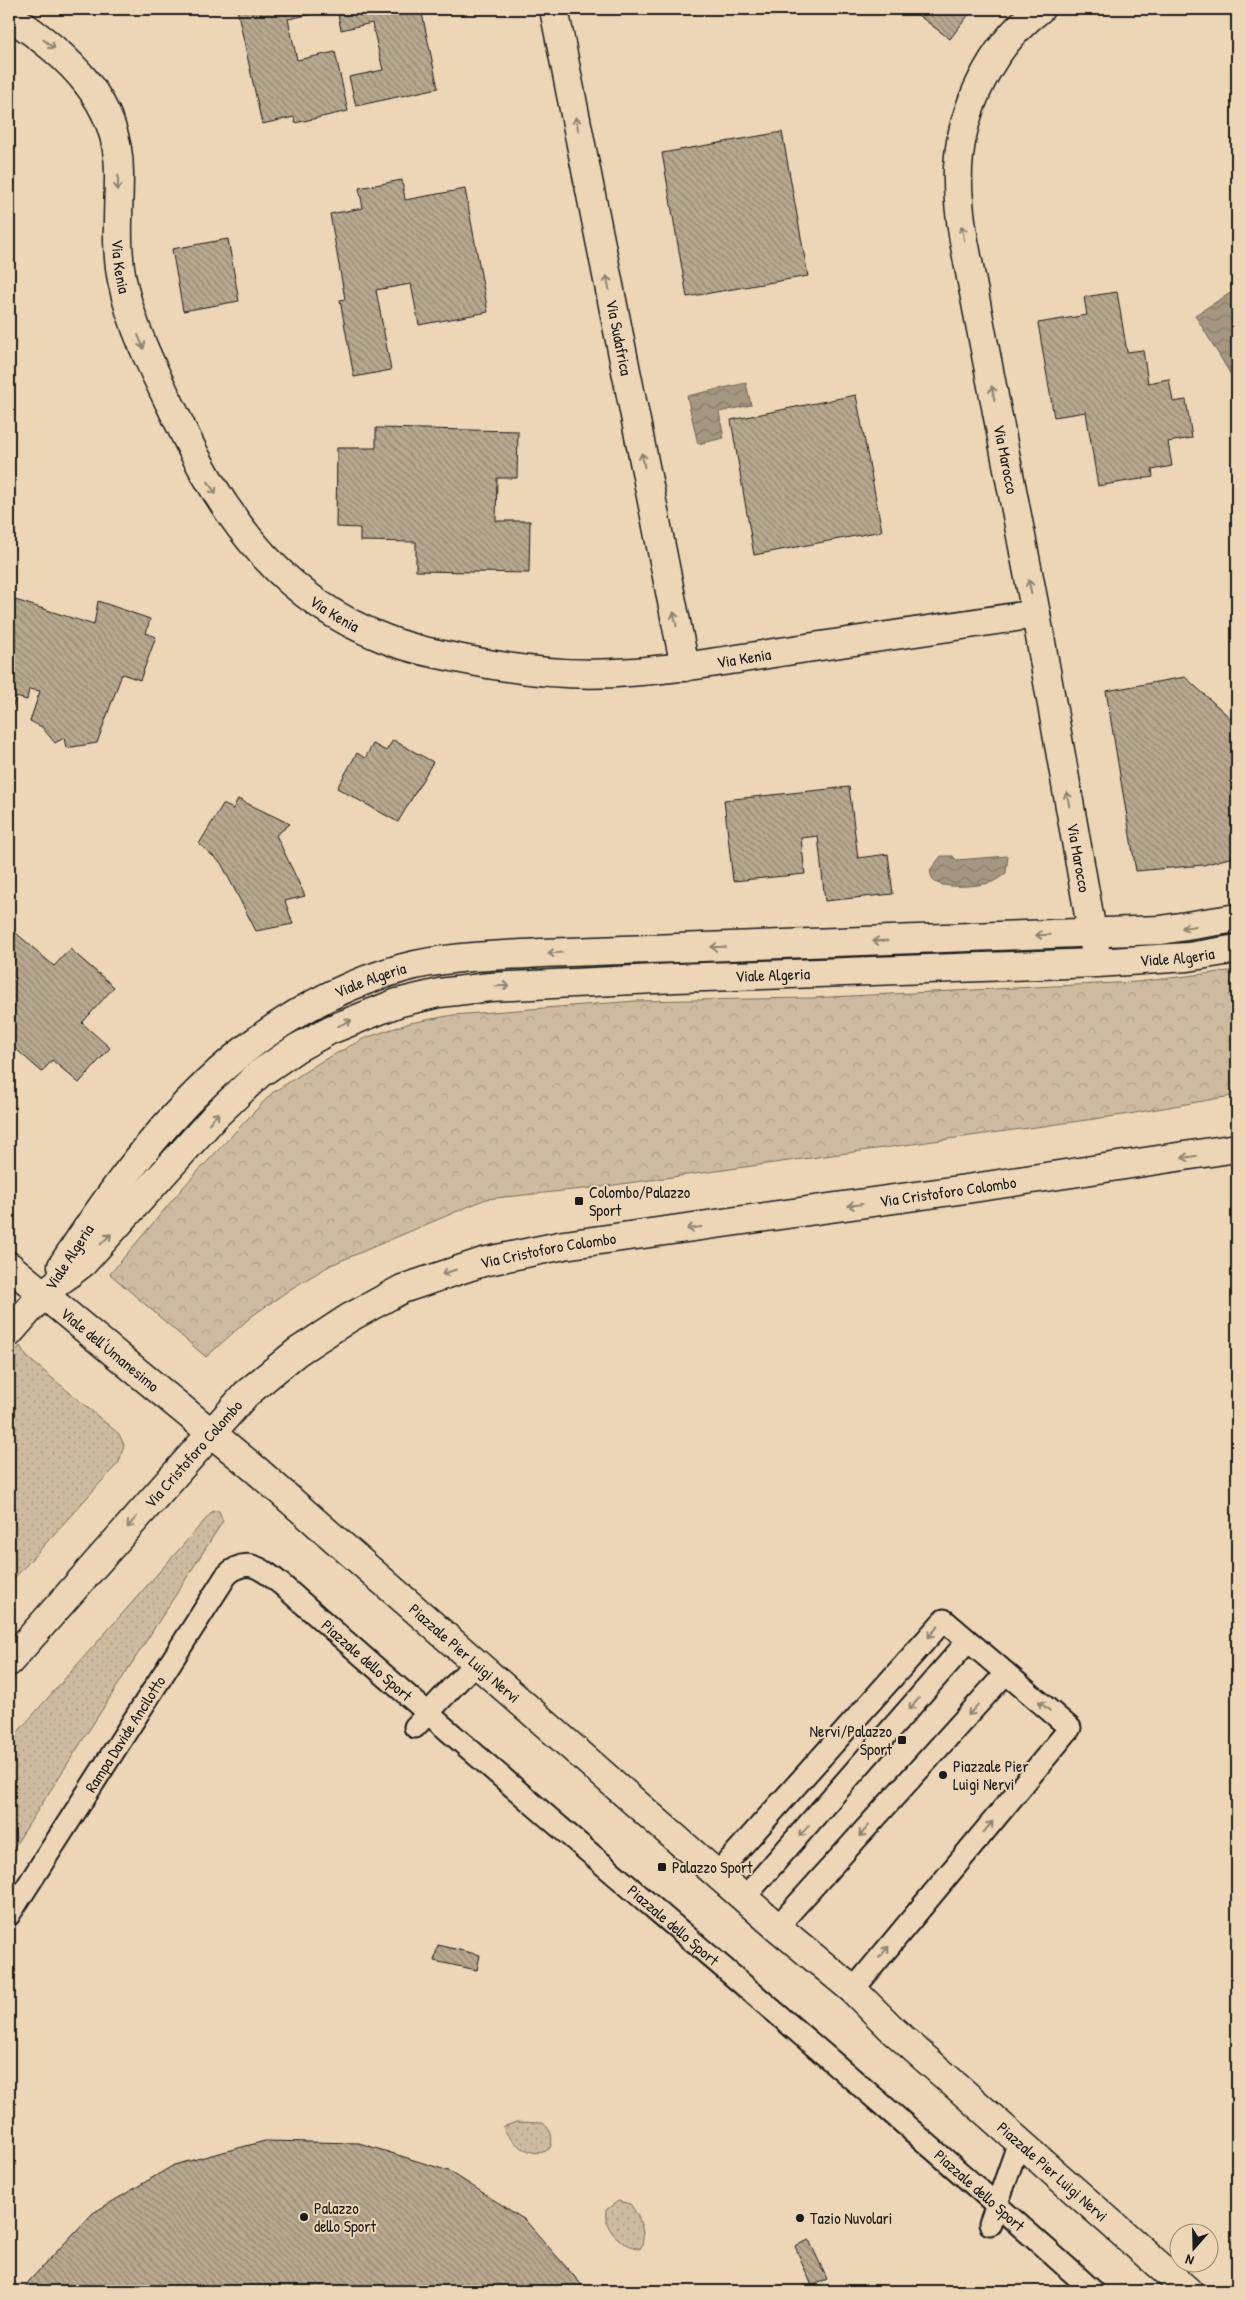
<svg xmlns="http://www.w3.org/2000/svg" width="1246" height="2300" viewBox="0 0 1246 2300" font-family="'Patrick Hand',sans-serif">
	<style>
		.grass { fill: url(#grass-dots); stroke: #756c5e }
		.forest { fill: url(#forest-crowns); stroke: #756c5e }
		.water { fill: url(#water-waves); stroke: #6e6559 }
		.building { fill: url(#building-back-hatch); stroke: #1c1c1c }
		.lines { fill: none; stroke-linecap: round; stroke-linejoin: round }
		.lane-casing { stroke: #1c1c1c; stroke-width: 25 }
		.street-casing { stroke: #1c1c1c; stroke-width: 31 }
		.secondary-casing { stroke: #1c1c1c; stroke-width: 31 }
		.primary-casing { stroke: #1c1c1c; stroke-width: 31 }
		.lane { stroke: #ecd6b5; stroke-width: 21 }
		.street { stroke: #ecd6b5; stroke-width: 28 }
		.secondary { stroke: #ecd6b5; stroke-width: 28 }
		.primary { stroke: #ecd6b5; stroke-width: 28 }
		.oneway { stroke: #8e8270 }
		.poi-dot { fill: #1c1c1c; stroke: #ecd6b5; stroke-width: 2 }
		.labels { text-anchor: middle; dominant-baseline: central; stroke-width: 4; stroke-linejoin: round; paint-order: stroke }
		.street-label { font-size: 16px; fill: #1c1c1c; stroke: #ecd6b5 }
		.poi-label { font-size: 16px; fill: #1c1c1c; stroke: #ecd6b5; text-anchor: start }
	</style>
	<defs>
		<pattern id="grass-dots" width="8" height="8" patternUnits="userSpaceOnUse" patternTransform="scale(1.25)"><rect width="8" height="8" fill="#cebb9f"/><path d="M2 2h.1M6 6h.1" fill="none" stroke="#b0a088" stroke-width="1.8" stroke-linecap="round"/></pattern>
		<pattern id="forest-crowns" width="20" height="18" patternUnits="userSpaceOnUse" patternTransform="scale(1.25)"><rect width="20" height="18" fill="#cebb9f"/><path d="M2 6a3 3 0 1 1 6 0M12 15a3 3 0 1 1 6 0" fill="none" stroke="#b0a088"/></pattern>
		<pattern id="water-waves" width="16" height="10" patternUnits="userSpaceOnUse" patternTransform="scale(1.25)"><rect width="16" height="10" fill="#a59681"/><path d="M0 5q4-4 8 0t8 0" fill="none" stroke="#867a69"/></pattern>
		<pattern id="building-back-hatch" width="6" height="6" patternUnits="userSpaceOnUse" patternTransform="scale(1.25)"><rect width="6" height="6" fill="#b8a88f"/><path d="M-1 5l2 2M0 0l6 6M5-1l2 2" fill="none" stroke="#958874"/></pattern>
	</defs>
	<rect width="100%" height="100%" fill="#ecd6b5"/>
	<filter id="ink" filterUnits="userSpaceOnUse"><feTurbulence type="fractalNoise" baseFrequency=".02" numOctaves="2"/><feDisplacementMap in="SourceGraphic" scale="10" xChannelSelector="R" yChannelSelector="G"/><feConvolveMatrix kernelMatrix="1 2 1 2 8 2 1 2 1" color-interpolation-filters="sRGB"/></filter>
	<g filter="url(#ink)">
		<path class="grass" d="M20,1346l7,11 92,77 5,11 -5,17 -110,122v-225z
			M213,1511h6l4,10 -214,334v-113z
			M516,2122l27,1c8,7 11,15 7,25 -15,14 -41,-6 -47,-21z
			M618,2201l12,3c9,11 18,32 10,45 -19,-4 -37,-19 -34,-39z"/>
		<path class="forest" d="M1237,970v125l-114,20 -531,73 -106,11 -155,66 -39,23 -40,28 -46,41 -96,-83 77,-91 85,-90 50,-32 43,-23 45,-15 43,-8 183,-14 174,-3 327,-16z"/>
		<path class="water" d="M1232,292l5,9v84l-42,-70z
			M746,383l5,22 -32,7 5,26 -26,6 -11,-48z
			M941,856h12l3,4 52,-4 -2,17c-4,3 -9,7 -14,9 -11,4 -44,7 -55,1 -5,-2 -6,-8 -7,-13z"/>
		<path class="building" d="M237,9h84l1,3 -34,7 9,41 38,-8 13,59 -53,12 -1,-6 -32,7z
			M337,9h84l17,79 -82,18 -7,-29 34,-7 -11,-47 -31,7z
			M910,9h63l-23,30z
			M782,132l26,144 -121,21 -25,-144z
			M402,180l3,20 60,-11 23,123 -69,13 -8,-41 -35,6 15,80 -37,7 -14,-77 5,-1 -15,-85 33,-6 -4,-20z
			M228,239l11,62 -56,10 -11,-62z
			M1117,292l10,60 16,-2 5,33 21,-4 4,23 13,-2 6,38 -24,4 4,24 -20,4 1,7 -55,9 -12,-74 -32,5 -16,-94 49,-8 -3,-18z
			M856,395l26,136 -128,24 -23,-135z
			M376,428l142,3 -1,47h-20l-1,43h34l-1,52 -113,-2v-29l-56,-1v-13l-24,-1 1,-79h39z
			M9,598l85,27 4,-24 52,18 -4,14 10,4 -16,43 -18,-6 -25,69 -31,5 -2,-10 -9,5 -13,-16 -12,-6 10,-30 -11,-2 -2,11 -11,-3 -6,17h-1z
			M1185,677l52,47v132l-34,9 -67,6 -30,-180z
			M393,740l40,22 -35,60 -61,-34 20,-35 8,5 8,-14 13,7z
			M849,787l9,71 30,-4 5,40 -68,7 -7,-65 -17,2 4,36 -72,7 -9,-81z
			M238,799l52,25 -14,11 29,61 -20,5 8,23 -37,7 -35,-68 -22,-19 24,-40 10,5z
			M9,927l45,39 16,-17 44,38 -32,36 28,25 -31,35 -27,-23 -10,12 -33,-29z
			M438,1945l42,10 -3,15 -43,-9z
			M265,2141l94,2 90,28 76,49 62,71h-563l5,-10 64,-68 81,-48z
			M809,2240l18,39 -15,7 -17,-40z"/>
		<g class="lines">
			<g class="lane-casing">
				<g id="lane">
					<path d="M415,1727l60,-64"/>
					<path d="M716,1875l228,-255 126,108 -217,262"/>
					<path d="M744,1898l224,-257"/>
					<path id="s1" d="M9,1915l217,-339c20,-21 36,-7 55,8 268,239 546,467 812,707"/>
					<path d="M777,1927l228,-253"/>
					<path d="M990,2224l29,-82"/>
				</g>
			</g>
			<g class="street-casing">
				<g id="street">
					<path id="s2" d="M554,9l131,658"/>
					<path id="s3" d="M1040,9c-48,36 -79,99 -82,159 -1,25 2,49 6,73l72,373 59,335"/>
					<path id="s4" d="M9,16c57,37 110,84 110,157 0,37 -4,71 3,107 11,54 38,103 62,153 43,90 103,168 199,205 27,11 55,16 84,22 49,10 99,16 149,13 55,-3 110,-12 164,-21 85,-12 170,-25 256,-38"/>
					<path id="s5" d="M62,1266c85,-131 184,-255 341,-298 45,-12 93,-12 139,-15l619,-23 76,-12"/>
					<path id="s6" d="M9,1333l34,-39 41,-32 132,-147 43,-41 38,-26 33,-18 67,-27 42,-10 51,-6 186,-9 421,-15 91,-6 49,-8"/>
				</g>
			</g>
			<g class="secondary-casing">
				<g id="secondary">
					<path id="s7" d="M9,1266l246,203 522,458 76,63 40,40 295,261"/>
				</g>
			</g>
			<g class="primary-casing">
				<g id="primary">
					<path id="s8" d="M9,1662l237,-268 51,-42 52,-34 53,-29 81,-27 81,-17 409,-57 264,-40"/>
				</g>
			</g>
			<use href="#lane" class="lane"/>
			<use href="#street" class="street"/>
			<use href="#secondary" class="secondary"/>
			<use href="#primary" class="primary"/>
		</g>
		<defs><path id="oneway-shaft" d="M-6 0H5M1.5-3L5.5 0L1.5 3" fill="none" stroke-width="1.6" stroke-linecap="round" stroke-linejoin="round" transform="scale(1.25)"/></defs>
		<g class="oneway">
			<use href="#oneway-shaft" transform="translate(49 44) rotate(39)"/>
			<use href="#oneway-shaft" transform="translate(577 124) rotate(-101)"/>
			<use href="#oneway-shaft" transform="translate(118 183) rotate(93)"/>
			<use href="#oneway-shaft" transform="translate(963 233) rotate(-99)"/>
			<use href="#oneway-shaft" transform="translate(608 283) rotate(-101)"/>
			<use href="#oneway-shaft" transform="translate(141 342) rotate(68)"/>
			<use href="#oneway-shaft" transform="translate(993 393) rotate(-101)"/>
			<use href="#oneway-shaft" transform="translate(643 460) rotate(-101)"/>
			<use href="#oneway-shaft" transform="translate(212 488) rotate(59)"/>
			<use href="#oneway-shaft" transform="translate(1030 587) rotate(-101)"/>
			<use href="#oneway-shaft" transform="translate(675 619) rotate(-101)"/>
			<use href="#oneway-shaft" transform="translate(1068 799) rotate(-100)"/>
			<use href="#oneway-shaft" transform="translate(1189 927) rotate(172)"/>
			<use href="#oneway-shaft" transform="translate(1043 935) rotate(178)"/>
			<use href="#oneway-shaft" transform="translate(880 941) rotate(178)"/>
			<use href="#oneway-shaft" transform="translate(718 947) rotate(178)"/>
			<use href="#oneway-shaft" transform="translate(555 953) rotate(177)"/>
			<use href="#oneway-shaft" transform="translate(502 986) rotate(-3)"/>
			<use href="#oneway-shaft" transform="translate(345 1023) rotate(-24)"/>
			<use href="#oneway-shaft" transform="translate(214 1118) rotate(-47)"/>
			<use href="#oneway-shaft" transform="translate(1189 1157) rotate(172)"/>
			<use href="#oneway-shaft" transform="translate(855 1205) rotate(172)"/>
			<use href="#oneway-shaft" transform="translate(694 1228) rotate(172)"/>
			<use href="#oneway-shaft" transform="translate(106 1239) rotate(-45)"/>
			<use href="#oneway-shaft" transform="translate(449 1272) rotate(161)"/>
			<use href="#oneway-shaft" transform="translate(132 1522) rotate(131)"/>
			<use href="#oneway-shaft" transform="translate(933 1632) rotate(131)"/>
			<use href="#oneway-shaft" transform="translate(914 1704) rotate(131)"/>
			<use href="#oneway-shaft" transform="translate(1044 1706) rotate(-140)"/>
			<use href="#oneway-shaft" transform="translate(973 1710) rotate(132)"/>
			<use href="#oneway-shaft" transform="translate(988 1827) rotate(-50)"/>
			<use href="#oneway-shaft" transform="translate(804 1831) rotate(132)"/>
			<use href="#oneway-shaft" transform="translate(864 1831) rotate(132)"/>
			<use href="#oneway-shaft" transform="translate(884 1952) rotate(-50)"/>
		</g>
	</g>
	<g class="poi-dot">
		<rect x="574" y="1196" width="10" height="10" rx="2.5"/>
		<rect x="897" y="1735" width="10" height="10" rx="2.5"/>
		<circle cx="943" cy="1775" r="5"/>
		<rect x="657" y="1862" width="10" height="10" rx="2.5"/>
		<circle cx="304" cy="2217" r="5"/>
		<circle cx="800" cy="2218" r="5"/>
	</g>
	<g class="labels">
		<g class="street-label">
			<text stroke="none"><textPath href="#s4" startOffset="294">Via Kenia</textPath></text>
			<text stroke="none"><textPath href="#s2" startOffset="335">Via Sudafrica</textPath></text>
			<text stroke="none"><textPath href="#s3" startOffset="480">Via Marocco</textPath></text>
			<text stroke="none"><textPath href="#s4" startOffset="712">Via Kenia</textPath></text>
			<text stroke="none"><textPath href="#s4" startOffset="1132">Via Kenia</textPath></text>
			<text stroke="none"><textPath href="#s3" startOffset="885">Via Marocco</textPath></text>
			<text stroke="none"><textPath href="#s6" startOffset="1299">Viale Algeria</textPath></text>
			<text stroke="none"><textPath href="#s6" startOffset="894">Viale Algeria</textPath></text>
			<text stroke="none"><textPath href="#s5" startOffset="429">Viale Algeria</textPath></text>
			<text stroke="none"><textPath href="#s8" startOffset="1102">Via Cristoforo Colombo</textPath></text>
			<text stroke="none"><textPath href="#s8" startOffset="698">Via Cristoforo Colombo</textPath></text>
			<text transform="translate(69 1257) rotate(-57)">Viale Algeria</text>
			<text stroke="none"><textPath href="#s7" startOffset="131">Viale dell'Umanesimo</textPath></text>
			<text stroke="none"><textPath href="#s8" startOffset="278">Via Cristoforo Colombo</textPath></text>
			<text stroke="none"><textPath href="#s7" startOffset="598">Piazzale Pier Luigi Nervi</textPath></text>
			<text stroke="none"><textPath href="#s1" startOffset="581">Piazzale dello Sport</textPath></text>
			<text stroke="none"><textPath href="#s1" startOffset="215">Rampa Davide Ancilotto</textPath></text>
			<text stroke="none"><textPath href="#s1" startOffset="986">Piazzale dello Sport</textPath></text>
			<text stroke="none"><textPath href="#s7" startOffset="1382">Piazzale Pier Luigi Nervi</textPath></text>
			<text stroke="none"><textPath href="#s1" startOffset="1391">Piazzale dello Sport</textPath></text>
		</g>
		<g class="poi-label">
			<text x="589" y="1192">Colombo/Palazzo<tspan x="589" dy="18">Sport</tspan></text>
			<text x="892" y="1731" text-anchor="end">Nervi/Palazzo<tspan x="892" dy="18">Sport</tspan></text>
			<text x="953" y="1766">Piazzale Pier<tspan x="953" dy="18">Luigi Nervi</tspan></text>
			<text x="672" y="1867">Palazzo Sport</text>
			<text x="314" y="2208">Palazzo<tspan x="314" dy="18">dello Sport</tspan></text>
			<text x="810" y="2218">Tazio Nuvolari</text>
		</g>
	</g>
	<rect width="1246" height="2300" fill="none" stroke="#ecd6b5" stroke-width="30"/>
	<rect x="15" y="15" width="1216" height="2270" fill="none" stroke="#1c1c1c" stroke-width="2" filter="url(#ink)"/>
	<g transform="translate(1194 2248) rotate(200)"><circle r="24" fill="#ecd6b5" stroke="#998c78"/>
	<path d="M0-4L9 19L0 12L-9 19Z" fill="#1c1c1c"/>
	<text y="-8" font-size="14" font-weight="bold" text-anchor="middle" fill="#1c1c1c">N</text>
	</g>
</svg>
